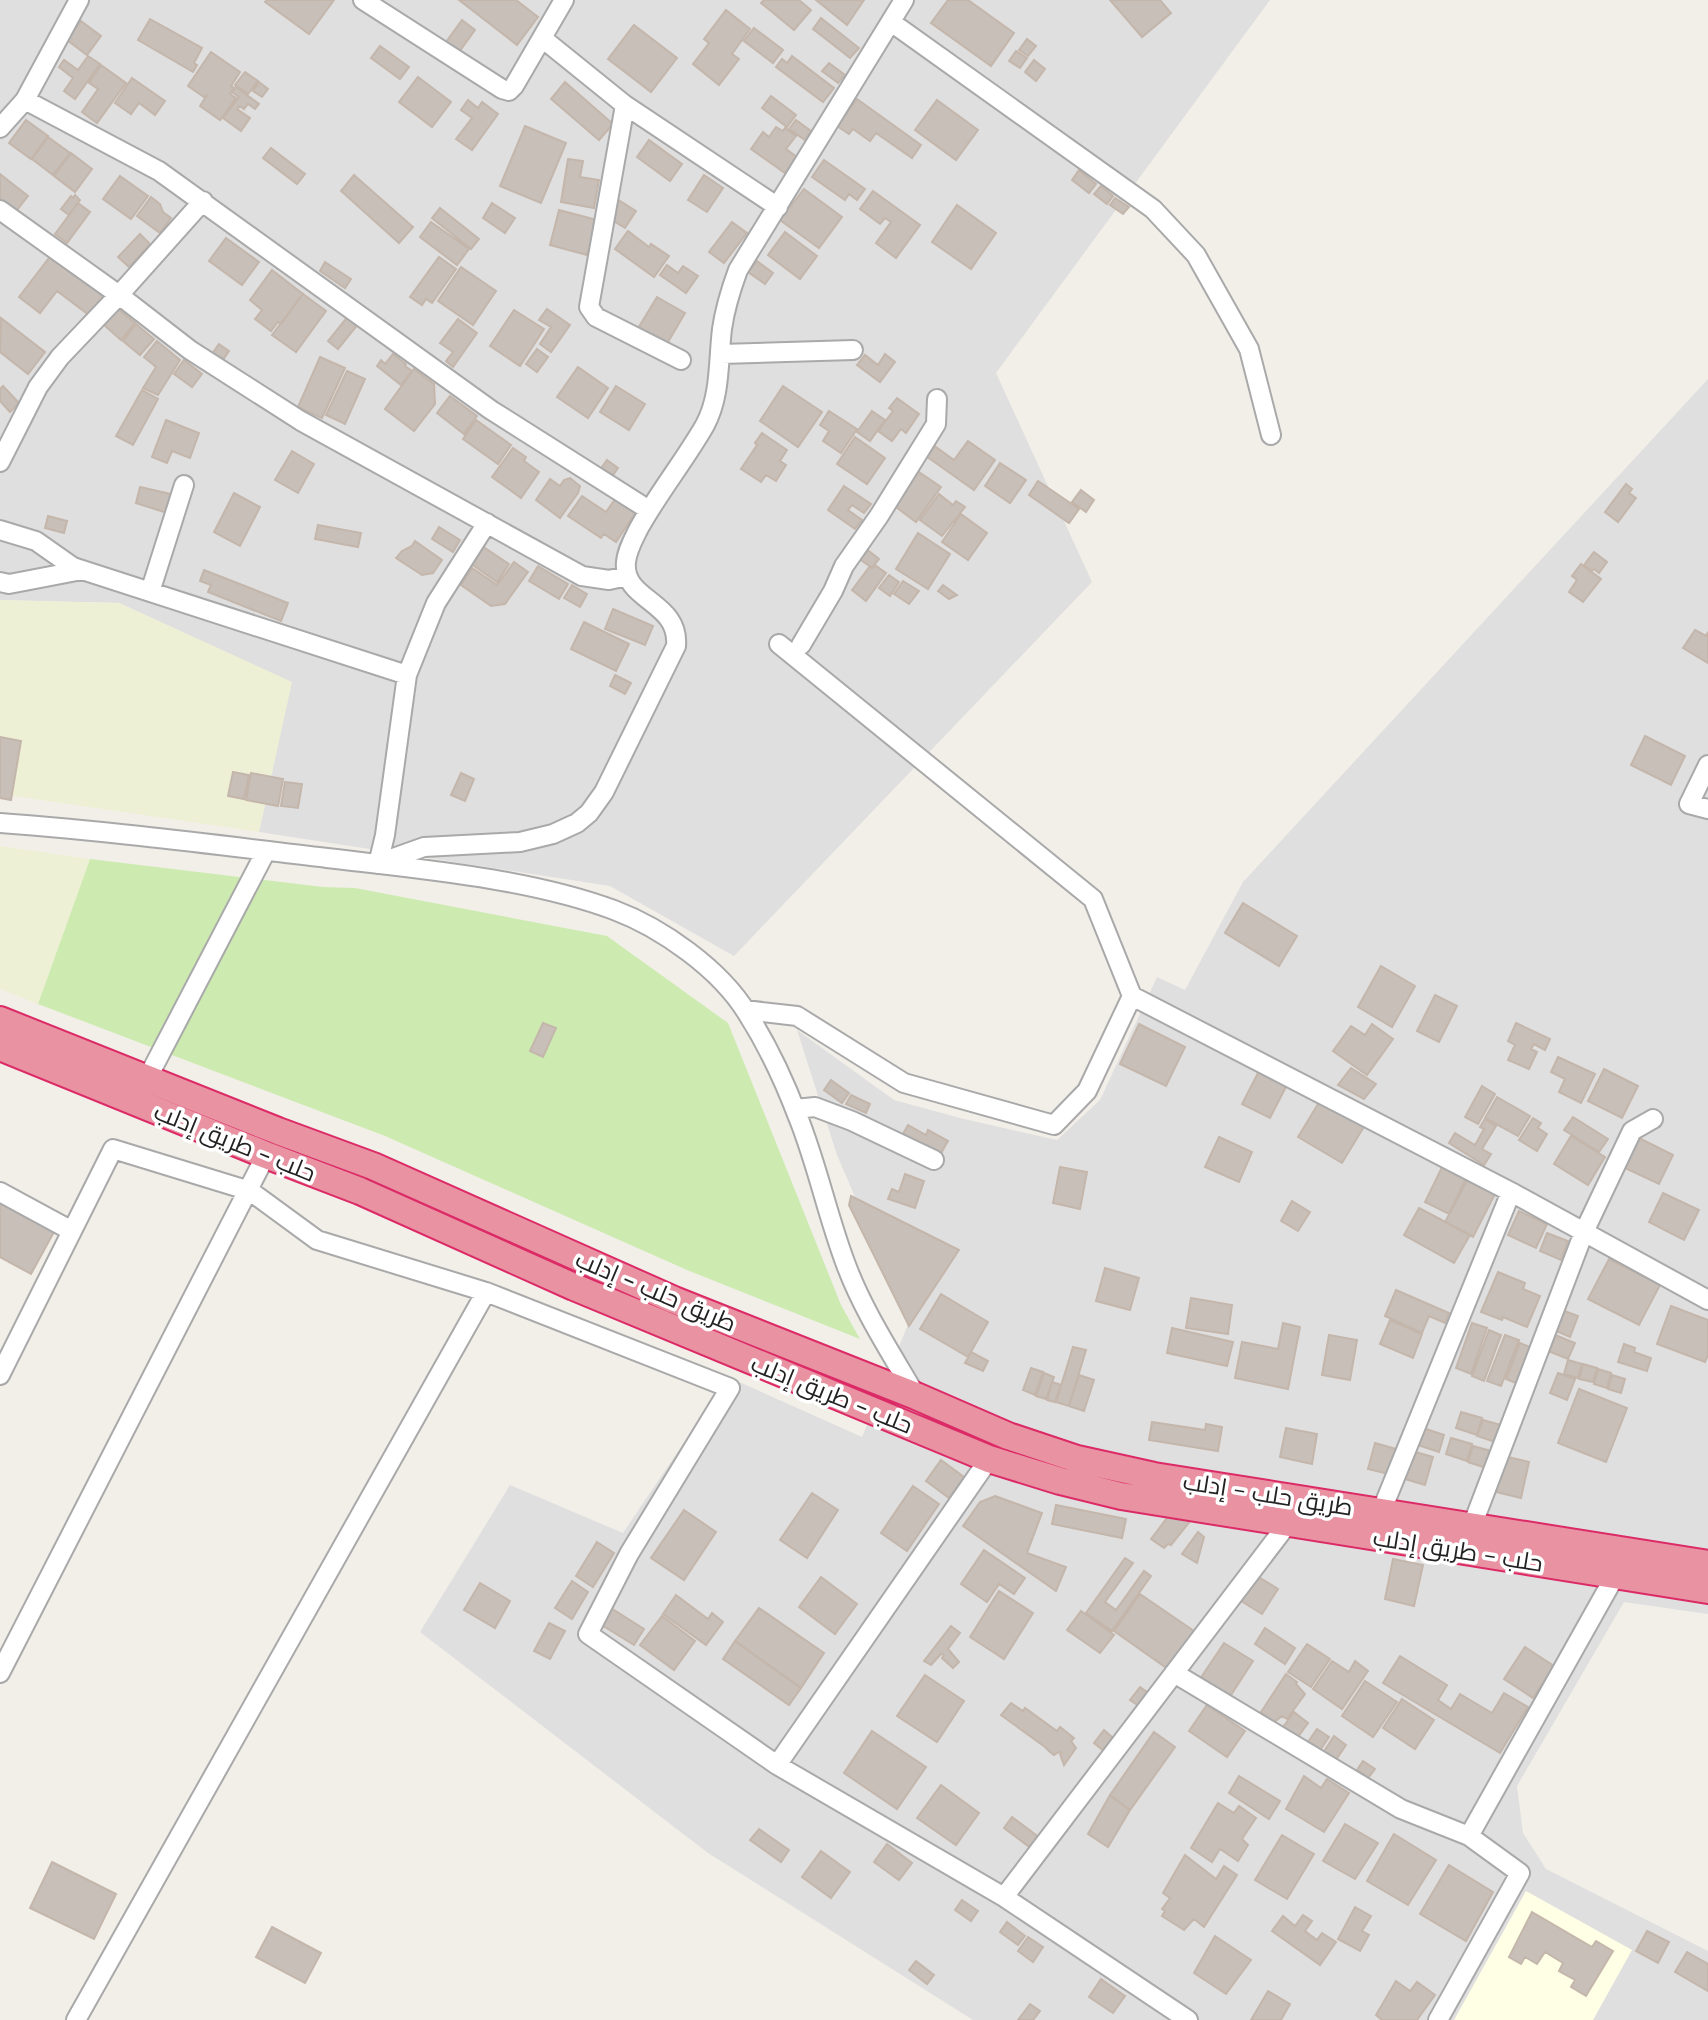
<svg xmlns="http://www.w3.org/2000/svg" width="1708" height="2020" viewBox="0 0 1708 2020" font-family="'DM Sans',Cairo,sans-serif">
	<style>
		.residential { fill: #e0dfdf }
		.education { fill: #ffffe5 }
		.farmland { fill: #eef0d5 }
		.grass { fill: #cdebb0 }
		.building { fill: #c7bfb8; stroke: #c4b6ab; stroke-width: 2 }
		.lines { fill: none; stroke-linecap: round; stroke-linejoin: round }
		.minor-casing { stroke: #a9a9a9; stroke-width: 22 }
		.highway-casing { stroke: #dc2a67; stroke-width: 30 }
		.minor { stroke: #fff; stroke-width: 18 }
		.highway { stroke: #e892a2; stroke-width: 26 }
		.labels { text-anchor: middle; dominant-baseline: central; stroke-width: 7; stroke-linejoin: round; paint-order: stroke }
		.street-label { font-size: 24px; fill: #222; stroke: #fff }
	</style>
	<rect width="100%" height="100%" fill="#f2efe9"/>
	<path class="residential" d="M0,0h1270l-274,373 96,209 -358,374 -124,-70 -351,-54 32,-150 -172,-79 -119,-3z
		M1708,379v1235l-84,-12 -107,184 6,47 23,36 162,82v69h-735l-265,-167 -288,-221 90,-147 113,48 105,-156 134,60 47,-115 -72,-167 -40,-125 97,70 66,18 97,22 43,-40 57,-123 28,13 58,-108z"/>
	<path class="education" d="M1526,1891l106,59 -39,70h-139z"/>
	<path class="farmland" d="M0,600l119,3 173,79 -33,150 -259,-38z
		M0,846l90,13 -52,145 -38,-15z"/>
	<path class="grass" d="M90,859l233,28 32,1 252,48 121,87 113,282 19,34 -173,-69 -302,-134 -347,-132z"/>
	<path class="building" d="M267,0h67l-25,34 -44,-32z
		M459,0h57l22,17 -21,28z
		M764,0h35l12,10 -17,20 -33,-27z
		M816,0h48l-17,25z
		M948,0h20l46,33 -23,33 -60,-43z
		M1110,0h50l11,13 -29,24z
		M726,10l24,19 -18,25 7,5 -20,26 -26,-21 16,-21 -5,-4z
		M821,18l38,30 -9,10 -37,-29z
		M150,19l52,29 -8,15 3,2 -4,7 -55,-32z
		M462,20l13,10 -16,22 -13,-10z
		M81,21l20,15 -14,19 -20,-15z
		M634,25l43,33 -26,34 -43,-33z
		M754,28l29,22 -10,13 -29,-22z
		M1027,39l9,7 -8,10 -9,-6z
		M380,46l29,21 -9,12 -29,-21z
		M1016,51l11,7 -7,10 -11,-7z
		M211,52l29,20 -9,14 3,2 -4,6 6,4 -16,22 -20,-14 7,-11 -3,2 -16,-11z
		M88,56l12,8 -25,35 -11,-8 9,-13 -14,-11 5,-7 14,10z
		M792,56l42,32 -11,14 -47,-35 6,-8 5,4z
		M1034,60l11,9 -9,12 -11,-9z
		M829,63l16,12 -7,8 -16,-12z
		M101,65l25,18 -29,40 -15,-11 16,-23 -9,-6z
		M245,72l13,9 -10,13 -13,-9z
		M418,77l33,25 -19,25 -33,-25z
		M132,78l33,23 -10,14 -16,-12 -8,11 -16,-11z
		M259,82l9,7 -6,8 -9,-6z
		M565,82l48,42 -14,16 -48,-41z
		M236,87l23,17 -4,5 -7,-5 -4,5 -4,-3 -3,3 13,9 -9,13 -18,-13 16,-21 -7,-5z
		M771,96l25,19 -9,12 -25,-19z
		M857,99l64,46 -9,13 -36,-25 -6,8 -17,-12 -4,5 -12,-8z
		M468,100l10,8 4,-6 16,12 -26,36 -16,-11 16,-21 -11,-8z
		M937,100l41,30 -22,30 -41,-30z
		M26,120l22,16 -17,23 -22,-16z
		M796,120l15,11 -6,9 -16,-11z
		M525,126l41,17 -25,60 -41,-17z
		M776,127l7,4 2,-3 11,8 -10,13 11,8 -12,16 -34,-24 12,-17 6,5z
		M48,137l22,16 -17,22 -21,-16z
		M649,140l33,24 -12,17 -33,-24z
		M271,148l34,26 -8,10 -34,-26z
		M71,153l21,16 -17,23 -21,-16z
		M568,159l15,2 -3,16 19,3 -5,28 -33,-6z
		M824,160l41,29 -8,11 -8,-6 -4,6 -33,-23z
		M1079,170l17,14 -7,9 -17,-13z
		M0,174l28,22 -14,18 -14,-10z
		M354,175l59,52 -14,16 -58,-52z
		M704,175l19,13 -16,24 -19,-12z
		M120,176l28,20 -17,23 -28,-20z
		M1101,186l12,10 -6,8 -13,-10z
		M804,189l38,28 -23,31 -39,-28z
		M873,191l47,34 -24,33 -20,-15 15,-21 -6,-4 -5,6 -20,-15z
		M75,195l5,5 -11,15 -8,-6 10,-13 2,2z
		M151,197l9,7 3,8 8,6 -11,15 -23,-17z
		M1115,198l14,9 -6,7 -13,-9z
		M617,199l19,12 -11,17 -13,-8z
		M78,203l12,9 -23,31 -12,-9z
		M492,203l23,15 -10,15 -22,-15z
		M957,205l39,28 -25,36 -39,-27z
		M440,208l39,31 -8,10 -39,-31z
		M559,210l38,10 -10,35 -37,-10z
		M431,222l38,27 -12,16 -37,-28z
		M732,222l15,11 -23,30 -15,-11z
		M628,231l21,16 2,-3 18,12 -15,21 -39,-28z
		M785,232l32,24 -17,23 -32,-24z
		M140,234l10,10 -21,23 -11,-10z
		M226,238l33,24 -17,23 -33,-24z
		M52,254l53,40 -16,21 -32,-24 -17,22 -21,-16z
		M439,257l17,12 -24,34 -6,-4 -4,6 -12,-8z
		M757,261l16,12 -8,11 -17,-12z
		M325,262l26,17 -6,9 -25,-17z
		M667,265l11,8 5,-7 15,10 -12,17 -26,-18z
		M461,267l35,24 -23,34 -35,-24z
		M272,270l31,24 -22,30 -3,-2 -7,9 -16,-12 7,-9 -12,-10z
		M303,294l23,17 -30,41 -24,-17z
		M657,297l28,16 -20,34 -28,-17z
		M118,309l17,14 -14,17 -17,-15z
		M547,309l23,16 -19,27 -11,-8 11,-17 -12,-7z
		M514,310l30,19 -24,37 -30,-20z
		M349,315l10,8 -21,26 -10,-8z
		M1,318l44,34 -17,22 -28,-22z
		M458,319l19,14 -24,34 -7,-6 7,-9 -13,-9z
		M136,324l18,15 -14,16 -17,-14z
		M157,341l23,19 -22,35 -15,-7 13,-21 -12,-10z
		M219,344l10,7 -7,10 -10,-7z
		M537,349l11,8 -11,15 -11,-8z
		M393,354l13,10 -1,2 7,5 -11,14 -24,-19 4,-6 4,4z
		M885,354l10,8 -15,20 -23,-17 8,-10 13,10z
		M320,357l25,11 -23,50 -24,-11z
		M184,360l18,14 -10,13 -18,-13z
		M578,367l30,21 -20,30 -31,-21z
		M414,369l20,15 1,20 -21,27 -29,-22z
		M347,371l18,8 -20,45 -19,-9z
		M3,386l16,17 -9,9 -10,-11v-12z
		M616,386l29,18 -16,26 -29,-18z
		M783,386l39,26 -24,35 -38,-26z
		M142,390l16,9 -25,46 -17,-9z
		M450,396l27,20 -13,18 -27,-21z
		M897,398l22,16 -13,19 -5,-4 -9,12 -14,-10 15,-20 -4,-3z
		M829,411l28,18 -16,24 -18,-12 6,-10 -9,-6z
		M872,411l13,9 -15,21 -13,-9z
		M166,420l33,13 -9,25 -18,-7 -5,12 -15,-6z
		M476,420l35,25 -13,19 -35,-25z
		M762,433l25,17 -7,11 6,4 -10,16 -10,-6 -5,7 -20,-13 16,-24 -2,-2z
		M855,437l30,21 -18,26 -30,-20z
		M968,441l27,19 -21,30 -48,-34 7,-11 21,15z
		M513,448l13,9 -2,4 15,11 -18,26 -29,-21z
		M292,451l22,13 -16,29 -23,-13z
		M607,460l11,8 -7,10 -11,-8z
		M1000,463l26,17 -16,23 -25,-17z
		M916,470l25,17 -25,35 -24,-18z
		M570,478l10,8 -2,7 -18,25 -24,-18 14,-21 10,7 4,-6z
		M1038,481l41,28 -10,14 -40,-28z
		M1626,484l6,5 -3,4 7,5 -18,24 -13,-10z
		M844,486l27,18 -7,9 -12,-8 -4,5 14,10 -7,9 -27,-19z
		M140,487l31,7 -4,19 -31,-10z
		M1081,490l13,10 -8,12 -14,-10z
		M234,493l26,14 -20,39 -26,-14z
		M939,494l14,11 3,-4 9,6 -23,29 -22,-16z
		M582,496l24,16 10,-14 20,14 -20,30 -12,-8 -3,4 -33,-22z
		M961,514l26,19 -19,27 -26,-18z
		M48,516l19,5 -3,12 -19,-5z
		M318,525l43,8 -3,14 -43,-8z
		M439,527l21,13 -7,12 -21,-13z
		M918,533l32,21 -22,35 -32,-20z
		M415,541l27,19 -9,13 -11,2 -26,-17 6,-7 10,-5z
		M482,546l27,18 -12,18 -27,-19z
		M865,548l14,11 -7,9 -14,-10z
		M1594,552l13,10 -8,11 -5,-4 -2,2 -8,-6z
		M514,562l14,10 -23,32 -14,2 -30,-21 11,-17 25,17z
		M1581,564l20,15 -18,23 -14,-10 8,-12 -5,-4z
		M875,565l11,8 -20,28 -14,-11 18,-24 2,2z
		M538,566l30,18 -9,15 -30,-18z
		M204,570l84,33 -7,18 -73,-29 3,-7 -11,-4z
		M889,575l10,7 -9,14 -11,-8z
		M903,581l16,10 -10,13 -15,-10z
		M572,585l15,9 -7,13 -16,-9z
		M943,585l14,10 -8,4 -11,-8z
		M613,609l40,17 -8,19 -40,-16z
		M584,622l45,22 -13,27 -45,-22z
		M1695,630l11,6 2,-4v31l-25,-15z
		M615,675l16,8 -6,11 -15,-8z
		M1645,736l40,20 -14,29 -40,-20z
		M0,737l21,4 -10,59 -11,-2z
		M233,772l16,3 -5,24 -16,-3z
		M251,773l32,6 -5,27 -32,-6z
		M461,773l13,6 -9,22 -14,-6z
		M285,782l17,2 -4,24 -17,-2z
		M1243,903l54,33 -18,30 -54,-33z
		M1381,966l34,20 -23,41 -34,-20z
		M1435,995l22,11 -18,36 -22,-11z
		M543,1023l13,5 -13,29 -13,-6z
		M1516,1023l34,16 -5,11 -11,-6 -3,5 6,3 -8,17 -21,-9 7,-15 -7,-4z
		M1139,1024l46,23 -19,39 -46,-22z
		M1372,1024l21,15 -26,36 -34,-24 18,-25 14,9z
		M1558,1057l37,17 -14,29 -22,-11 6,-13 -14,-7z
		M1261,1067l28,14 -19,37 -28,-14z
		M1351,1068l25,16 -12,15 -26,-14z
		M1604,1069l34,17 -16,32 -34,-17z
		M831,1080l18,13 -7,10 -18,-13z
		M1482,1086l13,8 -17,30 -13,-7z
		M851,1095l19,9 -4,9 -20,-9z
		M1497,1097l33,19 -12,20 -33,-18z
		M1321,1099l44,26 -23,38 -44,-26z
		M1573,1117l35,22 -9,13 -35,-22z
		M1533,1118l8,5 -3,5 9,6 -10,17 -18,-11z
		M1485,1119l11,7 -14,23 9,5 -7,11 -35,-22 6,-10 20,12 9,-16 -4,-2z
		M908,1125l18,10 2,-5 20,11 -9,16 -38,-20z
		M1571,1136l34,21 -17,28 -34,-21z
		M1219,1137l33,15 -13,30 -34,-15z
		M1637,1137l36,18 -14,29 -36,-17z
		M1443,1165l24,11 -18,38 -24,-12z
		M1060,1167l27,5 -7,37 -27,-6z
		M905,1174l19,7 -9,27 -27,-9 4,-10 7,3z
		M1468,1179l27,15 -22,43 -28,-15z
		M1663,1193l36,17 -15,30 -35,-18z
		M851,1196l108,54 -50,76 -60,-121z
		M1292,1201l18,11 -12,19 -17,-10z
		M0,1203l54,29 -23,42 -31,-17z
		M1419,1208l51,27 -16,28 -50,-28z
		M1519,1211l28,13 -11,24 -28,-13z
		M1547,1233l21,8 -7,19 -21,-9z
		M1609,1259l51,26 -21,40 -51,-26z
		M1105,1268l34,10 -9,32 -34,-9z
		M1498,1272l27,11 -2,6 17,7 -13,31 -24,-10 -1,3 -21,-8z
		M1396,1290l53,23 -4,10 -16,-7 -7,17 -37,-17z
		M941,1294l47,28 -20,35 -48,-28z
		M1191,1298l41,7 -4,29 -42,-6z
		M1671,1306l37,14v35l-3,7 -48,-18z
		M1562,1310l16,6 -8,21 -16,-7z
		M1390,1320l32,14 -9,24 -33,-14z
		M1283,1323l17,4 -12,62 -53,-11 7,-36 36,7z
		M1472,1323l15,5 -16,46 -15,-6z
		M1172,1328l61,14 -6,24 -60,-13z
		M1489,1330l12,5 -17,46 -12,-5z
		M1329,1335l28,5 -7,40 -28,-5z
		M1505,1335l14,5 -18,46 -14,-5z
		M1555,1335l20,8 -7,16 -20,-8z
		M1520,1343l12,5 -14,36 -12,-5z
		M1624,1344l11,4 -1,4 17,6 -4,13 -29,-9z
		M1073,1347l13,3 -17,56 -13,-4z
		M971,1352l17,9 -5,10 -18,-8z
		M1568,1360l14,4 -4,14 -14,-4z
		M1583,1364l14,4 -4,14 -14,-3z
		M1031,1368l12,4 -8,23 -12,-5z
		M1598,1369l13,4 -4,15 -13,-4z
		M1044,1373l10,4 -8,22 -10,-3z
		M1558,1373l17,6 -8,21 -17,-7z
		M1079,1375l15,5 -10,31 -15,-5z
		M1612,1375l13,4 -4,14 -13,-4z
		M1052,1382l9,3 -6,17 -8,-2z
		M1579,1389l48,19 -21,54 -48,-19z
		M1461,1412l21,6 -5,17 -21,-7z
		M1483,1420l21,6 -6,17 -21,-7z
		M1152,1422l53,8 1,-6 16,3 -4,24 -69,-11z
		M1286,1428l31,6 -5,30 -32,-7z
		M1423,1428l21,7 -5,17 -21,-7z
		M1451,1438l21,6 -5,17 -21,-7z
		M1375,1443l21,6 -7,25 -21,-5z
		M1473,1446l22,6 -6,17 -21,-7z
		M1412,1451l21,6 -8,28 -20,-6z
		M1504,1456l25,6 -8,36 -25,-6z
		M941,1460l23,17 -15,21 -23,-17z
		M913,1486l26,18 -32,47 -26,-18z
		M812,1493l26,17 -31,48 -27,-18z
		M995,1496l47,17 -15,40 39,14 -10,24 -93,-65 17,-24z
		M1056,1505l70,14 -4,19 -70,-14z
		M684,1510l32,22 -32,48 -33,-22z
		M1175,1516l16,4 -20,25 -3,-1 -4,4 -13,-9 16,-21z
		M1198,1532l6,5 -7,26 -15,-9z
		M597,1542l17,11 -21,34 -17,-11z
		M984,1550l41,28 -11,16 -15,-10 -12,18 -26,-18z
		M1125,1558l8,5 -28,39 11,8 28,-39 7,5 -39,55 -26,-18z
		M1393,1559l30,6 -9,41 -29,-7z
		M1257,1576l21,13 -16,25 -21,-13z
		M821,1577l36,27 -22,30 -36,-27z
		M572,1581l16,11 -16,27 -17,-11z
		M480,1583l30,18 -15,27 -31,-18z
		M999,1591l34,22 -29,46 -34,-22z
		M1140,1594l54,37 -26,38 -54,-38z
		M676,1595l32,24 4,-6 11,9 -17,23 -43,-31z
		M611,1608l33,21 -10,16 -34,-21z
		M759,1608l65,45 -23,35 -66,-47z
		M1081,1611l33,24 -14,18 -33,-23z
		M662,1616l33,25 -21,29 -34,-25z
		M549,1623l16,8 -15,28 -16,-8z
		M951,1626l9,7 -12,16 11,13 -6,6 -11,-10 2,-3 -3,-1 -10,11 -7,-4z
		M1265,1628l30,20 -10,16 -30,-20z
		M735,1641l66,47 -12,17 -66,-46z
		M1224,1643l29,18 -24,37 -29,-19z
		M1307,1644l23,15 -19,28 -23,-15z
		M1525,1647l29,19 -21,32 -29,-19z
		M1400,1656l47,29 -9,15 13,9 9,-15 32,19 12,-20 24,14 -28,46 -117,-70z
		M1332,1661l17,11 6,-11 13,10 -26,38 -29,-20z
		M1286,1674l11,8 -1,2 9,10 -18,25 -5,-3 -9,7 -12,-11z
		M925,1675l39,26 -27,41 -40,-26z
		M1365,1681l32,21 -24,35 -31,-21z
		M1140,1687l10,7 -10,13 -10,-7z
		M1402,1699l32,21 -19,29 -32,-21z
		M1011,1703l12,8 2,-3 32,23 3,-4 14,11 -3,3 5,7 -12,17 -4,-11 1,-1 -2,-1 -5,3 -4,-3 -5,-5 -44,-32z
		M1207,1705l38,26 -18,26 -38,-26z
		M1294,1712l14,11 -13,18 -14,-11z
		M1317,1729l12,8 -11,16 -12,-8z
		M1104,1730l9,8 -9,13 -10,-8z
		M872,1731l54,36 -29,42 -53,-36z
		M1154,1732l21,15 -45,63 -20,-15z
		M1334,1736l12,9 -13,19 -12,-8z
		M1363,1761l12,8 -7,9 -11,-8z
		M1239,1776l41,25 -11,18 -40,-26z
		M1304,1776l17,12 6,-9 22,14 -25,39 -38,-23z
		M941,1785l38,28 -23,32 -39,-27z
		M1110,1795l20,15 -22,37 -20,-13z
		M1218,1803l16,10 5,-7 17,12 -14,21 6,6 -10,16 -18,-12 -8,13 -21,-14z
		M1012,1817l28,21 -8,11 -28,-21z
		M1345,1824l33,19 -23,36 -32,-18z
		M759,1829l30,21 -8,12 -31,-22z
		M1394,1834l42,26 -28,45 -41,-24z
		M1282,1835l32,19 -27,45 -32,-19z
		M887,1844l25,19 -13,17 -25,-18z
		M821,1851l29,21 -19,26 -29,-21z
		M1185,1855l31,24 8,-13 13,9 -33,52 -10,-8 -10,11 -22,-14 3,-5 -3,-2 8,-11 -7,-5z
		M52,1862l64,32 -22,45 -64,-31z
		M1449,1865l44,27 -27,49 -46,-27z
		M962,1900l16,11 -7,10 -16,-11z
		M1355,1907l16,9 -9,15 7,4 -9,16 -22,-12z
		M1532,1912l60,35 4,-6 17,10 -27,45 -15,-9 4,-7 -16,-9 4,-8 -18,-11 -8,12 -12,-7 -4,7 -12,-7z
		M1303,1915l9,6 -7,10 12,9 5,-7 14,9 -16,23 -48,-34 11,-15 12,10z
		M1007,1922l18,14 -7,9 -18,-13z
		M272,1927l49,26 -16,30 -49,-26z
		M1647,1931l22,11 -11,21 -22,-12z
		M1215,1936l36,24 -25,34 -32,-21z
		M1028,1937l15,10 -10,15 -15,-11z
		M1687,1952l21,12v27l-33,-19z
		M916,1961l18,14 -7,9 -18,-14z
		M1101,1979l24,17 -12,17 -24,-16z
		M1396,1981l14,10 7,-9 18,13 -18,25h-35l-6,-5z
		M1268,1991l22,13 -9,16h-30z
		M1030,2004l10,7 -7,9h-15z"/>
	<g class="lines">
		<g class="minor-casing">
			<path id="minor" d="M363,0l139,89 7,2 5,-5 50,-86
				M891,22l262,187 43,46 53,94 22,86
				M542,38l83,67 153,102
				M25,100l134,71 332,239 158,100
				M625,105l-36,202 7,10 85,43
				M0,128l25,-28 54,-100
				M0,210l119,85 71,55 111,71 281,155 27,4 18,-4
				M721,354l132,-4
				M0,462l38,-75 22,-30 59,-62 84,-94
				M0,530l36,11 37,26 334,108
				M0,582l9,2 73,-14
				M150,592l34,-107
				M801,645l32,-54 11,-25 35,-50 57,-92 1,-25
				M1708,765l-19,39 19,5
				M0,823c109,8 218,22 327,35 92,11 201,20 287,52 48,18 106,59 133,103 21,33 37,67 51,104 19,47 29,97 47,145 17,47 46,91 71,134
				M382,862l42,-15 96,-5 33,-8 24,-11 12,-10 15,-21 72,-146c4,-45 -54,-45 -50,-84 1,-12 8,-24 13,-34 20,-36 46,-68 66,-103 16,-30 13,-64 17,-96 3,-21 9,-40 16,-59l166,-270
				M378,864l7,-29 22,-160 29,-72 51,-80
				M1132,996l379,196 197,108
				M745,1010l52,6 107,67 150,42 33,-34 45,-95 -39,-97 -314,-255
				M147,1079l119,-228
				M795,1109l20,-2 37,14 82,39
				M0,1192l72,39
				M0,1375l113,-226 137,42 67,49 169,52 244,96 -101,166 -41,80 189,131
				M989,1459l-212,306 227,132 184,123
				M1381,1512l130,-320
				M1472,1526l112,-294 48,-101 21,-12
				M0,1673l266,-518
				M1174,1673l227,136 68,27
				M1004,1897l285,-375
				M76,2020l410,-728
				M1438,2020l82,-147 -51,-37 146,-260"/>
		</g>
		<g class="highway-casing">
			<path id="highway" d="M0,1020l278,111 95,35 301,134 242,96 92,40 69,23 77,17 554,88
				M0,1047l266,108 94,36 214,96 415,172 71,22 61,15 587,94"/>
		</g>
		<use href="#minor" class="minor"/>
		<use href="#highway" class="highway"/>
	</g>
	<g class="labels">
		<g class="street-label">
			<text transform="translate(235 1142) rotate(22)">حلب - طريق إدلب</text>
			<text transform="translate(656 1291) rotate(23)">طريق حلب - إدلب</text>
			<text transform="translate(832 1394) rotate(22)">حلب - طريق إدلب</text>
			<text transform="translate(1268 1494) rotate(9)">طريق حلب - إدلب</text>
			<text transform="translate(1458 1550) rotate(9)">حلب - طريق إدلب</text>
		</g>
	</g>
</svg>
